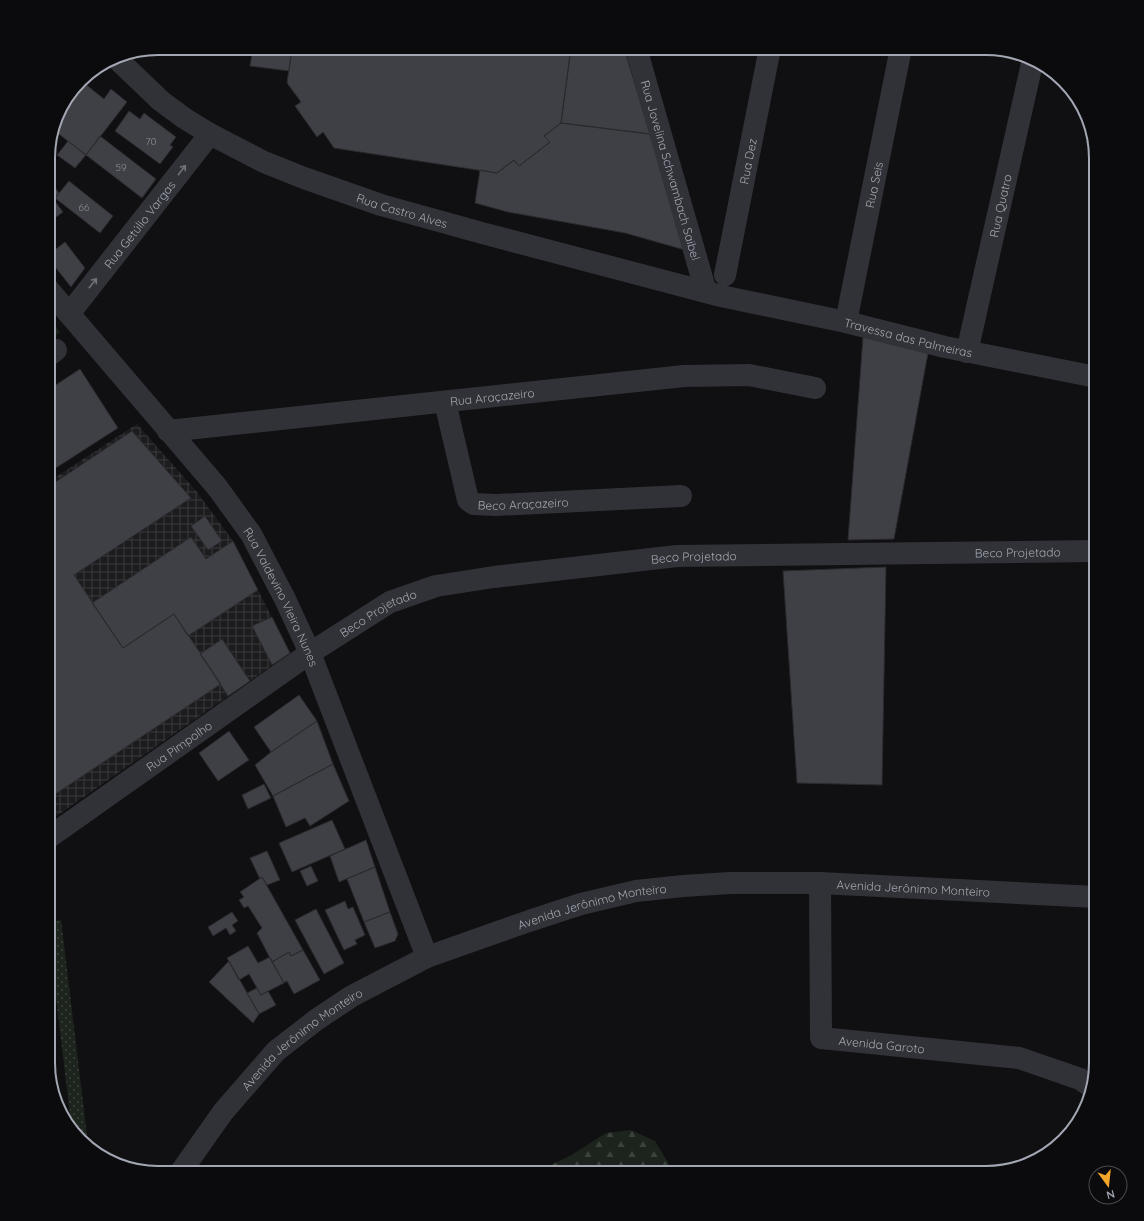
<svg xmlns="http://www.w3.org/2000/svg" width="1144" height="1221" viewBox="0 0 1144 1221" font-family="Quicksand,sans-serif">
	<style>
		.industrial { fill: url(#industrial-grid) }
		.green { fill: #1d241d }
		.forest { fill: url(#forest-firs) }
		.garden { fill: url(#garden-dots) }
		.building { fill: #3f4045; stroke: #2a2a2e }
		.lines { fill: none; stroke-linecap: round; stroke-linejoin: round }
		.minor { stroke: #313237; stroke-width: 22 }
		.oneway { stroke: #6f727b }
		.labels { text-anchor: middle; dominant-baseline: central; stroke-width: 3; stroke-linejoin: round; paint-order: stroke }
		.number-label { font-size: 10px; fill: #898d98 }
		.street-label { font-size: 12px; fill: #a2a7b3; stroke: #0b0b0d }
		.rim { fill: none; stroke: #a2a7b3; stroke-width: 2 }
	</style>
	<defs>
		<pattern id="industrial-grid" width="8" height="8" patternUnits="userSpaceOnUse"><rect width="8" height="8" fill="#1c1c1f"/><path d="M0 4h8M4 0v8" fill="none" stroke="#3a3a3d"/></pattern>
		<pattern id="forest-firs" width="22" height="20" patternUnits="userSpaceOnUse"><rect width="22" height="20" fill="#1d241d"/><path d="M5 1l3.5 6h-7zM16 11l3.5 6h-7z" fill="#3b413b"/></pattern>
		<pattern id="garden-dots" width="8" height="8" patternUnits="userSpaceOnUse"><rect width="8" height="8" fill="#1d241d"/><path d="M2 2h.1M6 6h.1" fill="none" stroke="#3b413b" stroke-width="1.8" stroke-linecap="round"/></pattern>
	</defs>
	<rect width="100%" height="100%" fill="#101012"/>
	<path class="industrial" d="M137,424l60,68 36,49 57,112 -242,169v-340z"/>
	<path class="green" d="M48,317l12,15 -12,10z"/>
	<path class="forest" d="M631,1130l24,11 15,25 17,7h-153l36,-17 36,-23z"/>
	<path class="garden" d="M61,920l27,224 -16,-13 -24,-200v-9z"/>
	<path class="building" d="M253,48h39l-3,23 -39,-5z
		M292,48h279l-10,75 -17,13 6,6 -31,24 -5,-6 -17,13 -163,-25 -11,-16 -6,5 -22,-31 6,-4 -14,-19z
		M571,48h53l26,86 -89,-11z
		M84,83l20,16 7,-10 16,13 -41,53 -31,-24z
		M129,111l11,8 4,-6 32,24 -6,8 3,2 -13,17 -45,-33z
		M561,123l89,11 35,116 -60,-17 -117,-21 -33,-9 5,-33 17,3 17,-13 5,6 31,-24 -6,-6z
		M100,136l56,43 -14,19 -56,-43z
		M68,141l18,14 -11,13 -18,-13z
		M48,178l11,15 -5,6 -6,-7z
		M69,181l44,35 -13,17 -45,-35z
		M48,192l15,20 -15,11z
		M65,242l20,26 -14,19 -23,-29v-3z
		M863,337l65,16 -34,186 -46,1z
		M80,369l38,59 -70,45v-59l1,2 7,-4 -8,-11v-11z
		M132,431l59,67 -117,77 49,73 51,-34 47,70 -173,115v-312z
		M205,516l17,25 -14,9 -17,-24z
		M191,537l15,22 27,-18 25,49 -70,46 -14,-22 -51,34 -31,-45z
		M886,567l-4,218 -85,-2 -14,-212z
		M272,617l18,36 -18,12 -20,-39z
		M222,639l28,42 -22,15 -28,-42z
		M299,695l18,26 -46,31 -17,-25z
		M317,721l16,43 -60,32 -18,-31 16,-13z
		M229,731l20,29 -31,21 -19,-28z
		M333,764l16,37 -39,25 -5,-8 -19,9 -13,-31z
		M264,784l7,14 -23,11 -6,-14z
		M332,820l13,29 -53,23 -13,-29z
		M366,840l9,27 -36,15 -9,-26z
		M267,851l13,29 -13,5 -5,-8 -2,2 -10,-21z
		M311,866l7,15 -11,5 -7,-15z
		M375,867l15,45 -26,10 -17,-43z
		M262,877l41,73 -12,6 -2,-4 -17,10 -15,-29 5,-5 -14,-22 -4,2 -5,-8 5,-3 -4,-5z
		M345,901l3,8 5,-2 12,28 -10,5 2,4 -13,6 -19,-40z
		M316,909l28,54 -20,11 -29,-54z
		M232,912l6,9 -6,4 4,6 -6,4 -4,-7 -13,8 -5,-9z
		M390,912l8,22 -3,7 -20,7 -11,-26z
		M248,946l10,17 12,-6 14,26 -23,12 -12,-21 -10,6 -12,-22z
		M303,950l17,30 -26,14 -7,-13 -3,2 -12,-21 17,-10 2,4z
		M229,961l30,53 -6,9 -44,-41z
		M257,988l4,7 7,-4 8,14 -17,9 -12,-21z"/>
	<g class="lines">
		<g class="minor">
			<path id="s1" d="M636,48l70,244"/>
			<path id="s2" d="M115,57l46,44 23,17 26,16 54,28 40,16 77,27 101,28 239,63 125,26 99,25 151,30"/>
			<path id="s3" d="M725,275l45,-227"/>
			<path id="s4" d="M48,289l169,198 34,47 34,65 25,54 117,304"/>
			<path id="s5" d="M69,314l141,-180"/>
			<path id="s6" d="M846,322l55,-274"/>
			<path id="s7" d="M967,352l66,-293"/>
			<path d="M48,356l8,-6"/>
			<path id="s8" d="M445,402l23,98 6,4 22,1 185,-9"/>
			<path id="s9" d="M168,431l516,-55 65,-1 66,13"/>
			<path id="s10" d="M48,838l262,-185 80,-51 46,-16 58,-9 183,-21 419,-5"/>
			<path id="s11" d="M820,883l1,155 198,20 61,21 10,7"/>
			<path id="s12" d="M180,1173l43,-61 53,-61 40,-31 36,-24 75,-39 102,-36 52,-17 55,-13 47,-5 47,-3h90l276,14"/>
		</g>
	</g>
	<defs><path id="oneway-shaft" d="M-6 0H5M1.5-3L5.5 0L1.5 3" fill="none" stroke-width="1.6" stroke-linecap="round" stroke-linejoin="round"/></defs>
	<g class="oneway">
		<use href="#oneway-shaft" transform="translate(182 170) rotate(-52)"/>
		<use href="#oneway-shaft" transform="translate(93 283) rotate(-52)"/>
	</g>
	<g class="labels">
		<g class="number-label">
			<text x="151" y="141">70</text>
			<text x="121" y="167">59</text>
			<text x="84" y="207">66</text>
		</g>
		<g class="street-label">
			<text stroke="none"><textPath href="#s3" startOffset="116">Rua Dez</textPath></text>
			<text stroke="none"><textPath href="#s1" startOffset="127">Rua Jovelina Schwambach Saibel</textPath></text>
			<text stroke="none"><textPath href="#s6" startOffset="140">Rua Seis</textPath></text>
			<text stroke="none"><textPath href="#s7" startOffset="150">Rua Quatro</textPath></text>
			<text stroke="none"><textPath href="#s2" startOffset="330">Rua Castro Alves</textPath></text>
			<text stroke="none"><textPath href="#s5" startOffset="114">Rua Getúlio Vargas</textPath></text>
			<text stroke="none"><textPath href="#s2" startOffset="852">Travessa das Palmeiras</textPath></text>
			<text stroke="none"><textPath href="#s9" startOffset="326">Rua Araçazeiro</textPath></text>
			<text stroke="none"><textPath href="#s8" startOffset="157">Beco Araçazeiro</textPath></text>
			<text stroke="none"><textPath href="#s10" startOffset="1048">Beco Projetado</textPath></text>
			<text stroke="none"><textPath href="#s10" startOffset="724">Beco Projetado</textPath></text>
			<text stroke="none"><textPath href="#s4" startOffset="388">Rua Valdevino Vieira Nunes</textPath></text>
			<text stroke="none"><textPath href="#s10" startOffset="400">Beco Projetado</textPath></text>
			<text stroke="none"><textPath href="#s10" startOffset="160">Rua Pimpolho</textPath></text>
			<text stroke="none"><textPath href="#s12" startOffset="831">Avenida Jerônimo Monteiro</textPath></text>
			<text stroke="none"><textPath href="#s12" startOffset="507">Avenida Jerônimo Monteiro</textPath></text>
			<text stroke="none"><textPath href="#s12" startOffset="183">Avenida Jerônimo Monteiro</textPath></text>
			<text stroke="none"><textPath href="#s11" startOffset="216">Avenida Garoto</textPath></text>
		</g>
	</g>
	<path d="M0 0H1144V1221H0ZM158 55H986A103 103 0 0 1 1089 158V1063A103 103 0 0 1 986 1166H158A103 103 0 0 1 55 1063V158A103 103 0 0 1 158 55Z" fill="#0b0b0d" fill-rule="evenodd"/>
	<path class="rim" d="M158 55H986A103 103 0 0 1 1089 158V1063A103 103 0 0 1 986 1166H158A103 103 0 0 1 55 1063V158A103 103 0 0 1 158 55Z"/>
	<g transform="translate(1108 1185) rotate(165)"><circle r="19" fill="#0b0b0d" stroke="#47494f"/>
	<path d="M0-3L7 15L0 10L-7 15Z" fill="#f1a629"/>
	<text y="-6" font-size="11" font-weight="bold" text-anchor="middle" fill="#a2a7b3">N</text>
	</g>
</svg>
